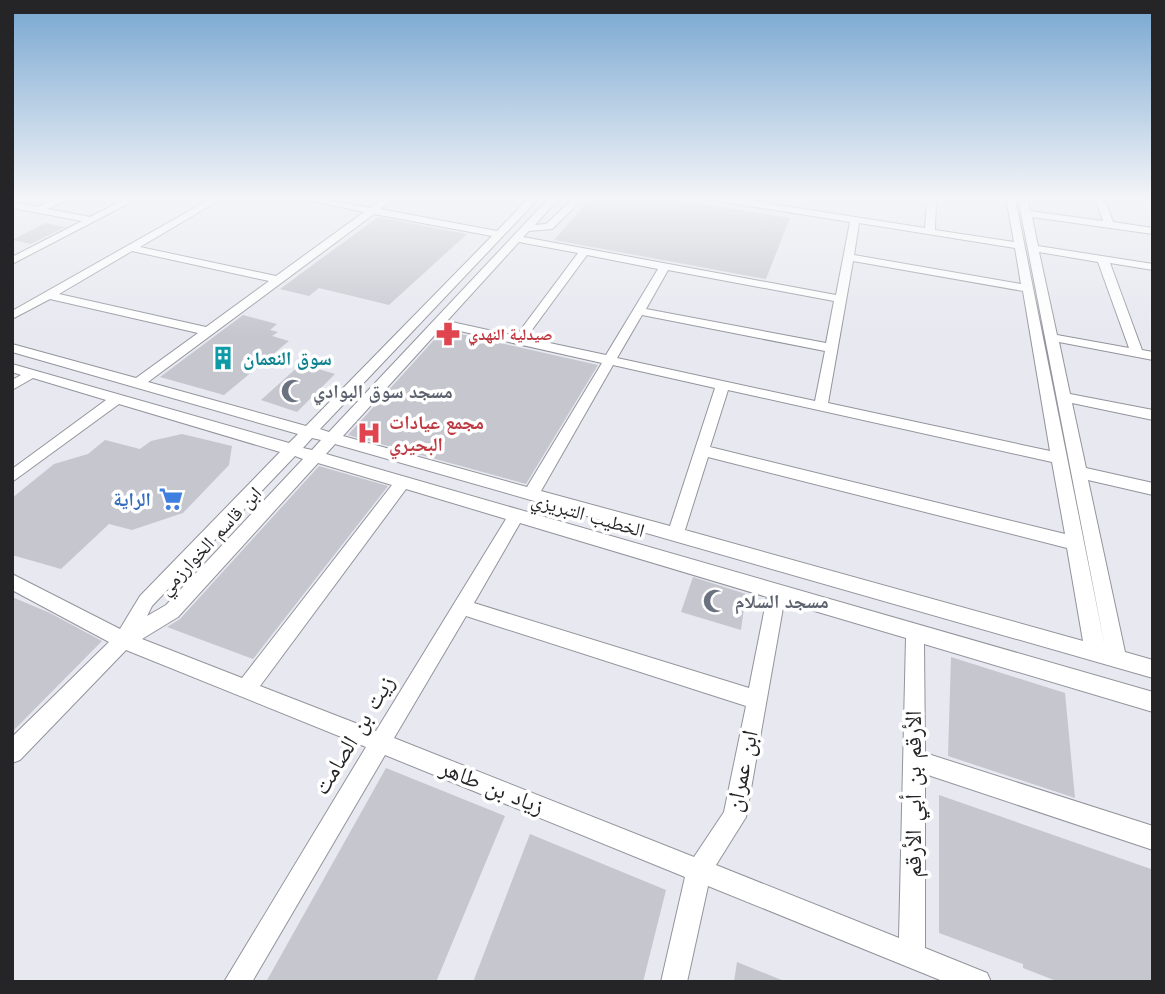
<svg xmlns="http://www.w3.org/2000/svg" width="1165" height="994" viewBox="0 0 1165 994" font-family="'Work Sans','Noto Naskh Arabic',sans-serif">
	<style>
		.building { fill: #c5c6ce }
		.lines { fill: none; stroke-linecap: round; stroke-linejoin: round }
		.minor-casing { stroke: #93949c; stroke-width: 2 }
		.minor { fill: #fff; fill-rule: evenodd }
		.labels { text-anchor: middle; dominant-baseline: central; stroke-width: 7; stroke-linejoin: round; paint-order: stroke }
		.far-health-label { font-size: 16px; font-weight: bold; fill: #be3a42; stroke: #fff; text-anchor: start }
		.culture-label { font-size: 19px; font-weight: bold; fill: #0d838f; stroke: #fff; text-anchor: start }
		.worship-label { font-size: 19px; font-weight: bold; fill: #5b616d; stroke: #fff; text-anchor: start }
		.health-label { font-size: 19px; font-weight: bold; fill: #be3a42; stroke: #fff; text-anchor: start }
		.shop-label { font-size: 19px; font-weight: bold; fill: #366cbe; stroke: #fff; text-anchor: end }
		.street-label { font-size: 19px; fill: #252528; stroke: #fff }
		.near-street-label { font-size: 23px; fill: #252528; stroke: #fff }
	</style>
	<rect width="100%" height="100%" fill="#e7e8f0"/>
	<path class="building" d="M591,198h74l125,20 -24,61 -212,-39z
		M378,217l89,17 -78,71 -70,-17 -10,8 -29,-7z
		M45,223l20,4 -34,17 -19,-4z
		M243,315l34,9 -7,6 8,2 -6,4 17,5 -65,54 -64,-18z
		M443,330l155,35 -72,119 -178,-49z
		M301,364l34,10 -38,38 -36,-12z
		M182,434l50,12 -3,19 -46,48 -51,17 -23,-6 -48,45 -49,-14v-57l42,-34 34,-10 17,-14 35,9 11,-8z
		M319,466l69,20 -135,173 -86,-32 13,-8z
		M693,577l53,17 -5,36 -60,-18z
		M12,597l38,16 52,28 -90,91z
		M951,657l114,36 10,105 -127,-42z
		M386,768l119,48 -69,166h-170z
		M939,795l212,74 2,113h-94l-36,-14v-4l-84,-31z
		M530,834l136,56 -23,92h-170z
		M737,962l47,19v1h-50z"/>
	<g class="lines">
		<g class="minor-casing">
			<path id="minor" d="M57,198h12l-21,11 42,8 37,-19h12l-127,66v-7l70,-36 -70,-13v-6l26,5z
				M212,198h11l-83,49 136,29 88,-64 -66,-14h18l54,10 13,-10h10l-13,11 117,22 32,-33h10l-219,231 9,3 220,-234h10l-24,27 11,-1 28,-26h10l-32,31 -23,2 -6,6 313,58 14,-73 -133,-21 -4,-3h20l192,30 2,-25 -25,-5h34l-1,32 79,12 -8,-44h9l90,449 -87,-449h9l3,13 73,10 -8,-23h9l9,24 40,6v6l-121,-17 6,29 115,18v6l-43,-7 32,87 11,2v8l-94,-18 11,52 83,16v10l-81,-17 14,65 67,15v12l-65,-15 37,172 28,8v18l-818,-234 -9,10 827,238v20l-229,-68 1,109 228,73v24l-228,-76v174l62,25 4,9h-46l-237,-96 -21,96h-26l24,-105 -300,-122 -133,227h-28l142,-235 -240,-97 -106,110 -8,3v-26l97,-95 -97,-52v-16l108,55 20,-33 140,-144 -161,-48 -107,78v-13l94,-69 -73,-22 -21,12v-10l9,-5 -9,-3v-8l277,79 9,-9 -286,-82v-8l124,34 62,-45 -148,-34 -38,20v-8zM374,214l118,22 -186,190 -158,-44zM859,223l156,25 6,36 -167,-29zM519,242l59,11 -62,83 -69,-15zM132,251l137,30 -63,46 -147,-33zM1039,252l59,10 31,86 -72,-13zM587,255l71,14 -52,86 -80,-17zM853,261l170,30 27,160 -222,-48zM668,270l166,31 -8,42 -180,-34zM642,315l183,36 -10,50 -198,-43zM442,327l160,36 -75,124 -184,-51zM613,365l102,23 -45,138 -129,-35zM728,390l324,72 13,72 -355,-87zM312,438l9,2 -9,10 -9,-2zM295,456l8,3 -137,146 -19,11 5,-10zM708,457l359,91 16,93 -398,-111zM318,463l74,22 -150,193 -100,-39 36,-22zM406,489l100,30 -130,212 -116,-45zM520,523l247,74 -18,91 -275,-85zM784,602l122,36 -7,300 -183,-73 30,-48zM466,616l280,90 -22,106 -30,45 -300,-119z"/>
		</g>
		<use href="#minor" class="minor"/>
	</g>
	<linearGradient id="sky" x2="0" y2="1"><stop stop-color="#76a6d0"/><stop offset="0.59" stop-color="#f4f5f8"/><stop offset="1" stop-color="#f4f5f8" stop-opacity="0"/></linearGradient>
	<rect width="1165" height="337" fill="url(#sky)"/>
	<defs>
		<g id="pharmacy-bare" transform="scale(1.89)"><path d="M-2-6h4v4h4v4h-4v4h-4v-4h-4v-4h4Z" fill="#e0444e" stroke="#fff" stroke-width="2.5" paint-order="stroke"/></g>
		<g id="building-bare" transform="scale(1.89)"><path d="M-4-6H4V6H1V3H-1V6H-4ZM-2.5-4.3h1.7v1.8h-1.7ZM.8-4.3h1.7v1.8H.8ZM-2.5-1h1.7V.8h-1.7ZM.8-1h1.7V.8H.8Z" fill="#0f9aa8" stroke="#fff" stroke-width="2.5" paint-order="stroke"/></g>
		<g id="mosque-bare" transform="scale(1.89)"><path d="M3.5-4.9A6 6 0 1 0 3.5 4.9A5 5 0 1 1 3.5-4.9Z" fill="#6b7280" stroke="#fff" stroke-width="2.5" paint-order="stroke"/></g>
		<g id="hospital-bare" transform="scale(1.89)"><path d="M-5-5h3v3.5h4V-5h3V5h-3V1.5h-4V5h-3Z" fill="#e0444e" stroke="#fff" stroke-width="2.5" paint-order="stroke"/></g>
		<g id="supermarket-bare" transform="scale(1.89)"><path d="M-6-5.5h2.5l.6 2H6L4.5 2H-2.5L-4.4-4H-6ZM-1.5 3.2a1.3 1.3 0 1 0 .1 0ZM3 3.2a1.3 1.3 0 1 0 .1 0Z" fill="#3f7fe0" stroke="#fff" stroke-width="2.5" paint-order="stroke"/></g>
	</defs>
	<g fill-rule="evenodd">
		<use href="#pharmacy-bare" x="448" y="334"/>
		<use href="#building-bare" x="223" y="358"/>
		<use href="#mosque-bare" x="293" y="391"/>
		<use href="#hospital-bare" x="369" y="433"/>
		<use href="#supermarket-bare" x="171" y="499"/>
		<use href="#mosque-bare" x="715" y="601"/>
	</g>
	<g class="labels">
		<g class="far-health-label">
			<text x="468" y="334">صيدلية النهدي</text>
		</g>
		<g class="culture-label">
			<text x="243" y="358">سوق النعمان</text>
		</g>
		<g class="worship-label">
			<text x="313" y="391">مسجد سوق البوادي</text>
			<text x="735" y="601">مسجد السلام</text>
		</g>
		<g class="health-label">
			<text x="389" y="422">مجمع عيادات<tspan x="389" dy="22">البحيري</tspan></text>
		</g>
		<g class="shop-label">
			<text x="151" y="499">الراية</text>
		</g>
		<g class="street-label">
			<text transform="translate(588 515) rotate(16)">الخطيب التبريزي</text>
			<text transform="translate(210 541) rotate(-47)">ابن قاسم الخوارزمي</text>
		</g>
		<g class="near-street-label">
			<text transform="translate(354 735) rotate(-59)">زيت بن الصامت</text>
			<text transform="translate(742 771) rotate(-78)">ابن عمران</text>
			<text transform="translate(492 787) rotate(22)">زياد بن طاهر</text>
			<text transform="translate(913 794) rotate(-90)">الأرقم بن أبي الأرقم</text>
		</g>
	</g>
	<rect width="1165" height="994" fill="none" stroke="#252528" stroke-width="28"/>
</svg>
